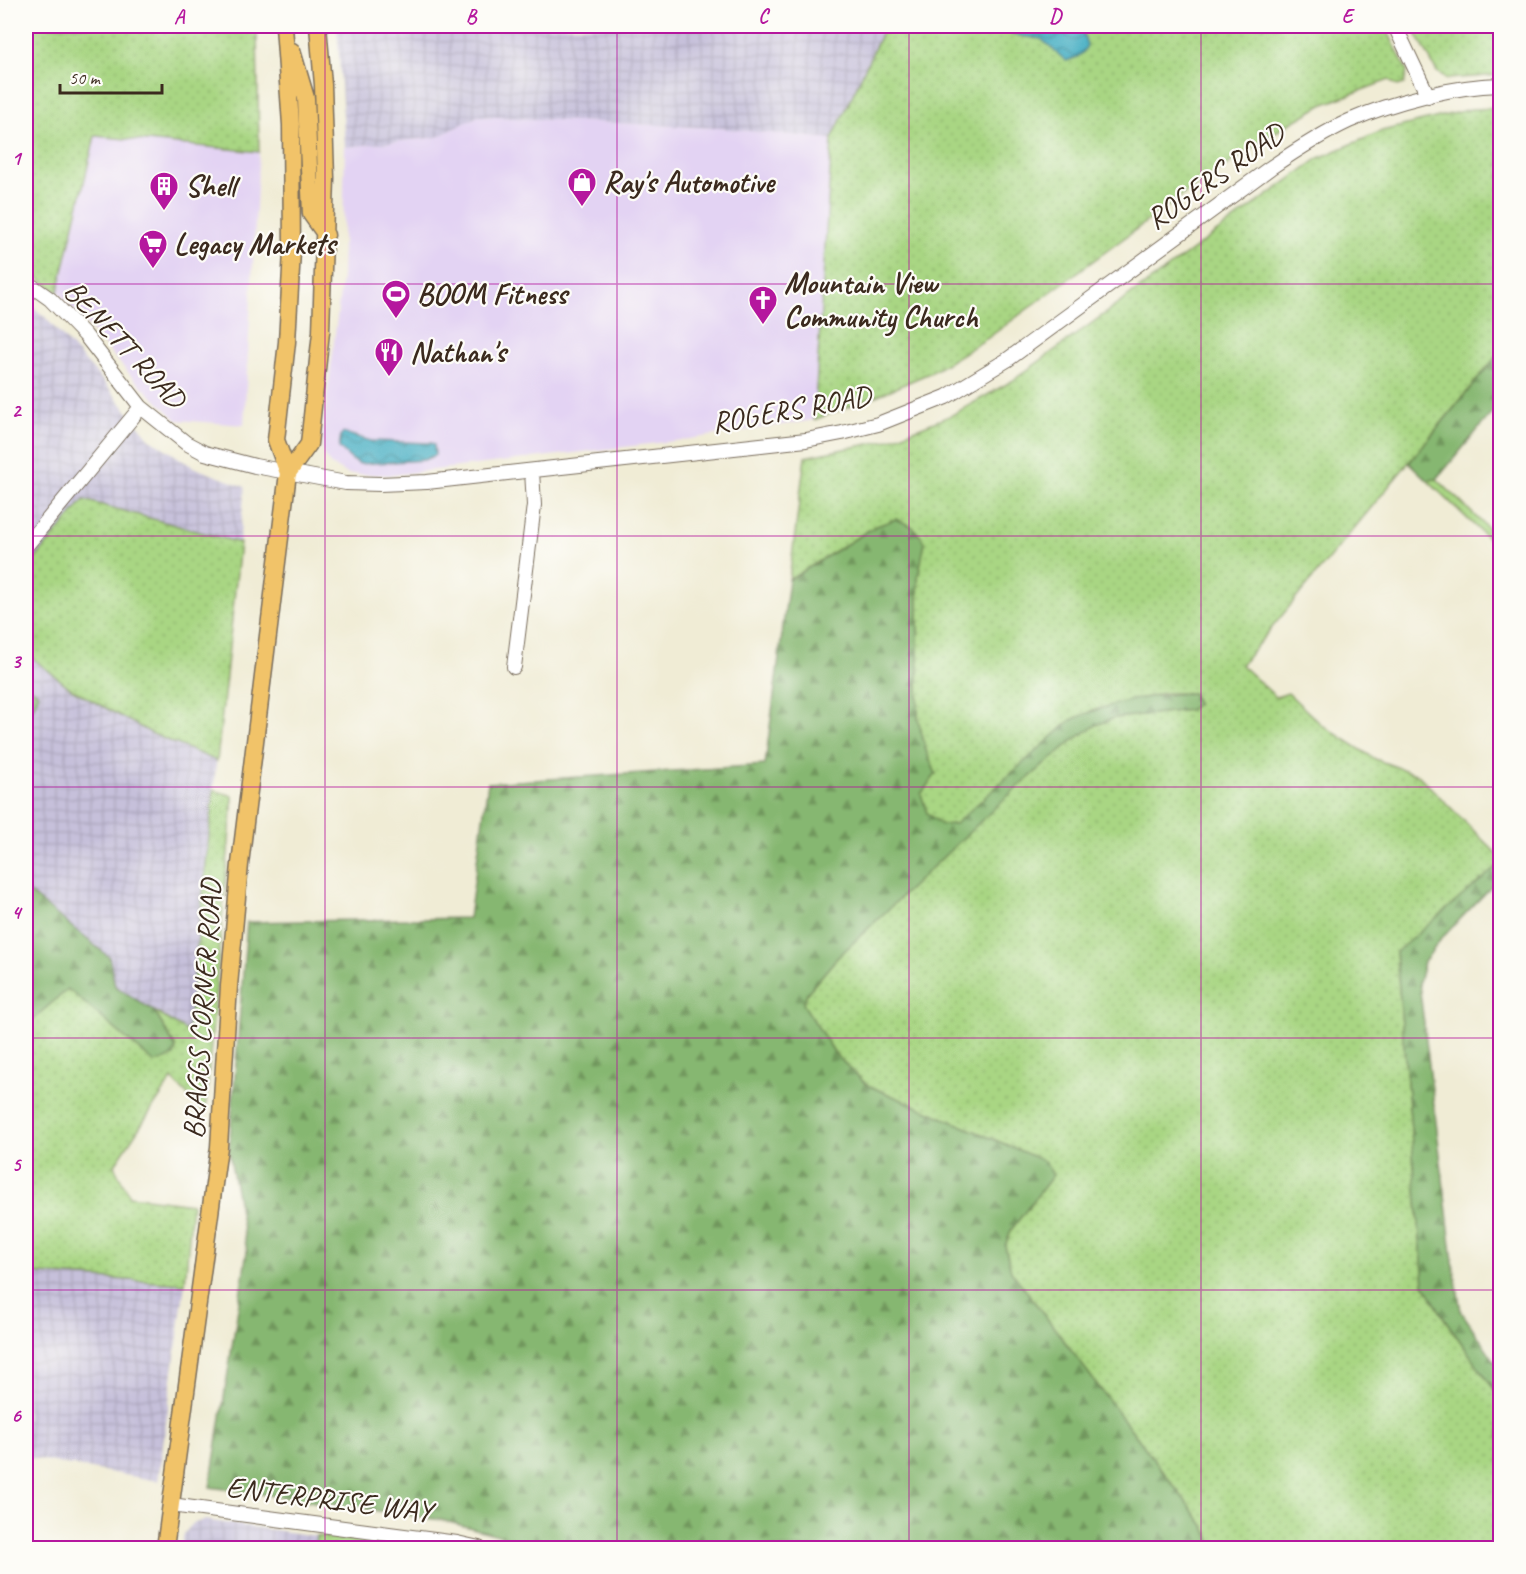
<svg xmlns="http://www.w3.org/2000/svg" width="1526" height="1574" viewBox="0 0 1526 1574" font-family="Caveat,sans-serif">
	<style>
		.built { fill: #e3d3f3 }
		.industrial { fill: url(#industrial-grid) }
		.grass { fill: url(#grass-dots); stroke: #728050; stroke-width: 1.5 }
		.forest { fill: url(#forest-firs); stroke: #607048; stroke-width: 1.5 }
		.water { fill: url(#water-waves); stroke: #406c70; stroke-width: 1.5 }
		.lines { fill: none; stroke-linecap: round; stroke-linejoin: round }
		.minor-casing { stroke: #7a6e5e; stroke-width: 16 }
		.major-casing { stroke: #7a6e5e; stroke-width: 19 }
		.minor { stroke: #fff; stroke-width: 14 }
		.major { stroke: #f1c369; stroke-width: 16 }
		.grid { fill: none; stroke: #b5179e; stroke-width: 1.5; stroke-opacity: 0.55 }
		.labels { text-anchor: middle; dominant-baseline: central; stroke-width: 4.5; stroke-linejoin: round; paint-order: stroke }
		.street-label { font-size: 30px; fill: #3b2a1e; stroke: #fdfcf7 }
		.poi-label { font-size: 30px; font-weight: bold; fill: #3b2a1e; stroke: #fdfcf7; text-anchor: start }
		.neatline { fill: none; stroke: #b5179e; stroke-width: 2 }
		.grid-label { font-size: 20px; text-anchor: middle; font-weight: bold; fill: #b5179e }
	</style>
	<defs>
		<pattern id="industrial-grid" width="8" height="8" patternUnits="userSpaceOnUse" patternTransform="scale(1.5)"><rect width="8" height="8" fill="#c6c0da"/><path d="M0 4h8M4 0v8" fill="none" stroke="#aba5bb"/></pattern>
		<pattern id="grass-dots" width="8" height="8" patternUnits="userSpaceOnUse" patternTransform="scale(1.5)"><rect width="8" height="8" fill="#a9d683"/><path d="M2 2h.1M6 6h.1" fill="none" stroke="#92b871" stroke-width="1.8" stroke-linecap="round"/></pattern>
		<pattern id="forest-firs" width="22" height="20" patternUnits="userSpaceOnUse" patternTransform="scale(1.5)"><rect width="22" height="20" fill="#86b771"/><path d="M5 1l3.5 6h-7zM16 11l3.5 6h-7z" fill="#6f955c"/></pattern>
		<pattern id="water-waves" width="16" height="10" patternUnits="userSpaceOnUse" patternTransform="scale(1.5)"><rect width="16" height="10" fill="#45aec3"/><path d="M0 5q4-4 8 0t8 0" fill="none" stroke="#3b8e9e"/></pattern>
	</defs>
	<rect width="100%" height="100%" fill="#fdfcf7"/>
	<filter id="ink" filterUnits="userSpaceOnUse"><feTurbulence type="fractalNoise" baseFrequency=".0167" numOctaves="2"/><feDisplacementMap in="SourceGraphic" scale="12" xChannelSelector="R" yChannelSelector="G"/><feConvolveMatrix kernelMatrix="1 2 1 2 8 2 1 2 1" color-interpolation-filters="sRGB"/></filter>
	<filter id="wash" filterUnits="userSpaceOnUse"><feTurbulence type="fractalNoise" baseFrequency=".008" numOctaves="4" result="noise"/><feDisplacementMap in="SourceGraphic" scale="24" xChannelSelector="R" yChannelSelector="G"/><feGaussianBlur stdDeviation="1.35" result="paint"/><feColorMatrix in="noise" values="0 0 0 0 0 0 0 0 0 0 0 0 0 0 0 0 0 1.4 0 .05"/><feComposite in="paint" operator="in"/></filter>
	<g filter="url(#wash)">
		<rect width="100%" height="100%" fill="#f0ecd5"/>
		<path class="built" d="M478,116l241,12 113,11 -18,281 -132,20 -290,35 -44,-1 -17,-9 -7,-9 -2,-15 20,-165 3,-129 92,-10z
			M95,135l164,17 -15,273 -67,-5 -45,-43 -74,-85z"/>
		<path class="industrial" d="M337,26h548l-53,113 -113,-11 -241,-12 -41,21 -92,10z
			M26,302l18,14 58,64 47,58 44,29 52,20 -57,546 -162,-106z
			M26,1273l159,11 -27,197 -132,-24z
			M204,1520l112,16 -2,12h-133l3,-14 8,-10z"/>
		<path class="grass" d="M26,26h231l2,126 -164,-16 -37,156 -32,-23z
			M885,26h497l7,8 18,37 -3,13 -6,2 -9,-6 -67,25 -43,25 -92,62 -199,146 -54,33 -48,21 -72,28 18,-281z
			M1412,26h88v49l-53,4 -10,-7z
			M1500,108v244l-259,313 35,32 12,-4 34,32 53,34 43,16 82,82v7l-104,89 28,330 20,35 56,80v150h-286l-9,-21 -194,-256 -6,-25 6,-16 42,-55 -9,-14 -177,-76 -31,-30 -33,-51 4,-11 30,-35 166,-158 69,-59 24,-16 19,-7 74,-8 4,-17h-29l-73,18 -136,113 -13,1 -15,-12 -6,-19 15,-20 -10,-23 -8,-32v-143l6,-34 -28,-23 -22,8 -85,53 16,-123 83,-17 64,-25 60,-34 307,-223 63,-27 89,-22z
			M1437,479l63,61v10l-73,-70z
			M84,500l156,43 -23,218 -64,-27 -80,-44 -47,-37v-83z
			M214,790l19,6 -28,317 -33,-34 -58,87 16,30 62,8 -7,80 -159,-11v-248l42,-36 87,74 21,-16 -22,-36 34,21z
			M316,1536l108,12h-87l-22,-3z"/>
		<path class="forest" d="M1500,352v51l-63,76 -10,1 -18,-17z
			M896,519l17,8 12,15 -7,35v142l8,32 10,23 -15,20 6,19 15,12 13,-1 116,-104c38,-17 81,-26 122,-27l4,11 -8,6 -74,8 -19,7 -24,16 -69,59 -166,158 -30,35 -4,11 33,51 31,30 177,76 9,14 -42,55 -6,16 6,25 194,256 9,21h-676l-9,-5 -88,-23 -231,-33 37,-236 -18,-99 18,-230 222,-4 19,-135 277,-18 24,-185 85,-53z
			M26,684l13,10 -13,31z
			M1500,864v14l-59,61 -17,23 -5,21 34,278 8,50 39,58v29l-56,-80 -20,-34 -28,-332z
			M26,890l83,67 6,29 39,25 22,37 -2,8 -19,7 -87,-74 -42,36z"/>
		<path class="water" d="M998,26h83l6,19c-4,11 -11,13 -21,16l-25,-22 -28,-4z
			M344,433l27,8 60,2 3,2 1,10 -11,5 -64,4 -8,-4 -13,-12 2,-13z"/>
	</g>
	<g filter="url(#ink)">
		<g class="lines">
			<g class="minor-casing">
				<path id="minor" d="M1395,26l33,70
					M26,282l24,17 35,36 56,72 45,36 19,10 50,13 91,17 34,1 47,-2 379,-42 36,-7 36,-9 68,-27 61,-37 263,-192c25,-17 51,-34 79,-47 43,-19 104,-35 151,-36
					M26,546l115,-139
					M514,667l20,-162 -2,-34
					M171,1505l286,38 22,5"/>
			</g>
			<g class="major-casing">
				<path id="major" d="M284,26l7,99 1,126 -5,91 -11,98 12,33
					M292,51l14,47 5,116 15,21
					M165,1548l54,-401 10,-161 11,-122 43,-351 5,-40 21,-29 12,-112 5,-154 -3,-93 -5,-59"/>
			</g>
			<use href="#minor" class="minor"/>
			<use href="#major" class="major"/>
		</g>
	</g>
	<path class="grid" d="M325,26v1522M617,26v1522M909,26v1522M1201,26v1522M26,284h1474M26,536h1474M26,787h1474M26,1038h1474M26,1290h1474"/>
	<defs>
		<g id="shop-pin" transform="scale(1.5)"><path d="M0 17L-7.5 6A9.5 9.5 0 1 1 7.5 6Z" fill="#b5179e" stroke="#fdfcf7"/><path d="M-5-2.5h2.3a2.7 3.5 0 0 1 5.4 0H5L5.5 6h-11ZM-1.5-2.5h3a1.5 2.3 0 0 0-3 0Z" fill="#fff"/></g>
		<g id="building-pin" transform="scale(1.5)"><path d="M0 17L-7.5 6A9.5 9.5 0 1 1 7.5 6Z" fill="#b5179e" stroke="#fdfcf7"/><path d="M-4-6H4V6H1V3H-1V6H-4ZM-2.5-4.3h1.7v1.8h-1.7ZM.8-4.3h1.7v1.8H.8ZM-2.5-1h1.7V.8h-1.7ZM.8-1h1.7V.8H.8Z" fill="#fff"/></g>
		<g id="supermarket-pin" transform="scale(1.5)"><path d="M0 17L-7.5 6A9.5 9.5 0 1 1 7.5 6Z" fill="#b5179e" stroke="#fdfcf7"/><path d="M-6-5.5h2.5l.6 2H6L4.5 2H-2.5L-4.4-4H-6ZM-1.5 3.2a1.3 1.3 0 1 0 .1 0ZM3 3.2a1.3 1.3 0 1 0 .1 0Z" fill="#fff"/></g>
		<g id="stadium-pin" transform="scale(1.5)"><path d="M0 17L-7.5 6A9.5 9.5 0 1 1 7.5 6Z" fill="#b5179e" stroke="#fdfcf7"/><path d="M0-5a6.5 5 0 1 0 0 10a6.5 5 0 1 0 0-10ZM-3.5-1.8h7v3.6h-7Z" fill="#fff"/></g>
		<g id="church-pin" transform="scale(1.5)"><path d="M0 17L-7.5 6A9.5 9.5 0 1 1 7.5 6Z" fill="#b5179e" stroke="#fdfcf7"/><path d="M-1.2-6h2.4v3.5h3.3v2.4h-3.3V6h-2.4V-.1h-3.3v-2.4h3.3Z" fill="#fff"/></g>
		<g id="restaurant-pin" transform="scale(1.5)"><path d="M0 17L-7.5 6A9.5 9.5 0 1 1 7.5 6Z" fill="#b5179e" stroke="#fdfcf7"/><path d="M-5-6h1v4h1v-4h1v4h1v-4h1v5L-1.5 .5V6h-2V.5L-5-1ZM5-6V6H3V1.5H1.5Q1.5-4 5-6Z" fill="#fff"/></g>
	</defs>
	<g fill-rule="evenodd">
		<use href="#shop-pin" x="582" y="182"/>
		<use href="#building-pin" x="164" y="186"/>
		<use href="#supermarket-pin" x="153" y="244"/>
		<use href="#stadium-pin" x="396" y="294"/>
		<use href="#church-pin" x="763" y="300"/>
		<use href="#restaurant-pin" x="389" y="352"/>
	</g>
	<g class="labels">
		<g class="street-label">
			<text transform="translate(1215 176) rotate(-35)">ROGERS ROAD</text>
			<text transform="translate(125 344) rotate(47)">BENETT ROAD</text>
			<text transform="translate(791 409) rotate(-10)">ROGERS ROAD</text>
			<text transform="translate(202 1009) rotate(-86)">BRAGGS CORNER ROAD</text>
			<text transform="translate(329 1499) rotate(7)">ENTERPRISE WAY</text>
		</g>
		<g class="poi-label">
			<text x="603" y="182">Ray's Automotive</text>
			<text x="185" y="186">Shell</text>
			<text x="174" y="244">Legacy Markets</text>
			<text x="784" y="283">Mountain View<tspan x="784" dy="34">Community Church</tspan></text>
			<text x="417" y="294">BOOM Fitness</text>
			<text x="410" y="352">Nathan's</text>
		</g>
	</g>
	<rect width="1526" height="1574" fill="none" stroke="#fdfcf7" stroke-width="66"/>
	<path d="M60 84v9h102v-9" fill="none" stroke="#3b2a1e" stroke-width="3"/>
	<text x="69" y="84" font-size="18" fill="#3b2a1e" stroke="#fdfcf7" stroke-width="4.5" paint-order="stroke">50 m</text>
	<rect x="33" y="33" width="1460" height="1508" class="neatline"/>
	<g class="grid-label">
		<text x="179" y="23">A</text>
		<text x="471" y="23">B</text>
		<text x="763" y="23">C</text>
		<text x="1055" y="23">D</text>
		<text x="1347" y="23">E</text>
		<text x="16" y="165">1</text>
		<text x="16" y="417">2</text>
		<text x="16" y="668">3</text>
		<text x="16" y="919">4</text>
		<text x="16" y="1171">5</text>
		<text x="16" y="1422">6</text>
	</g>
</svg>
